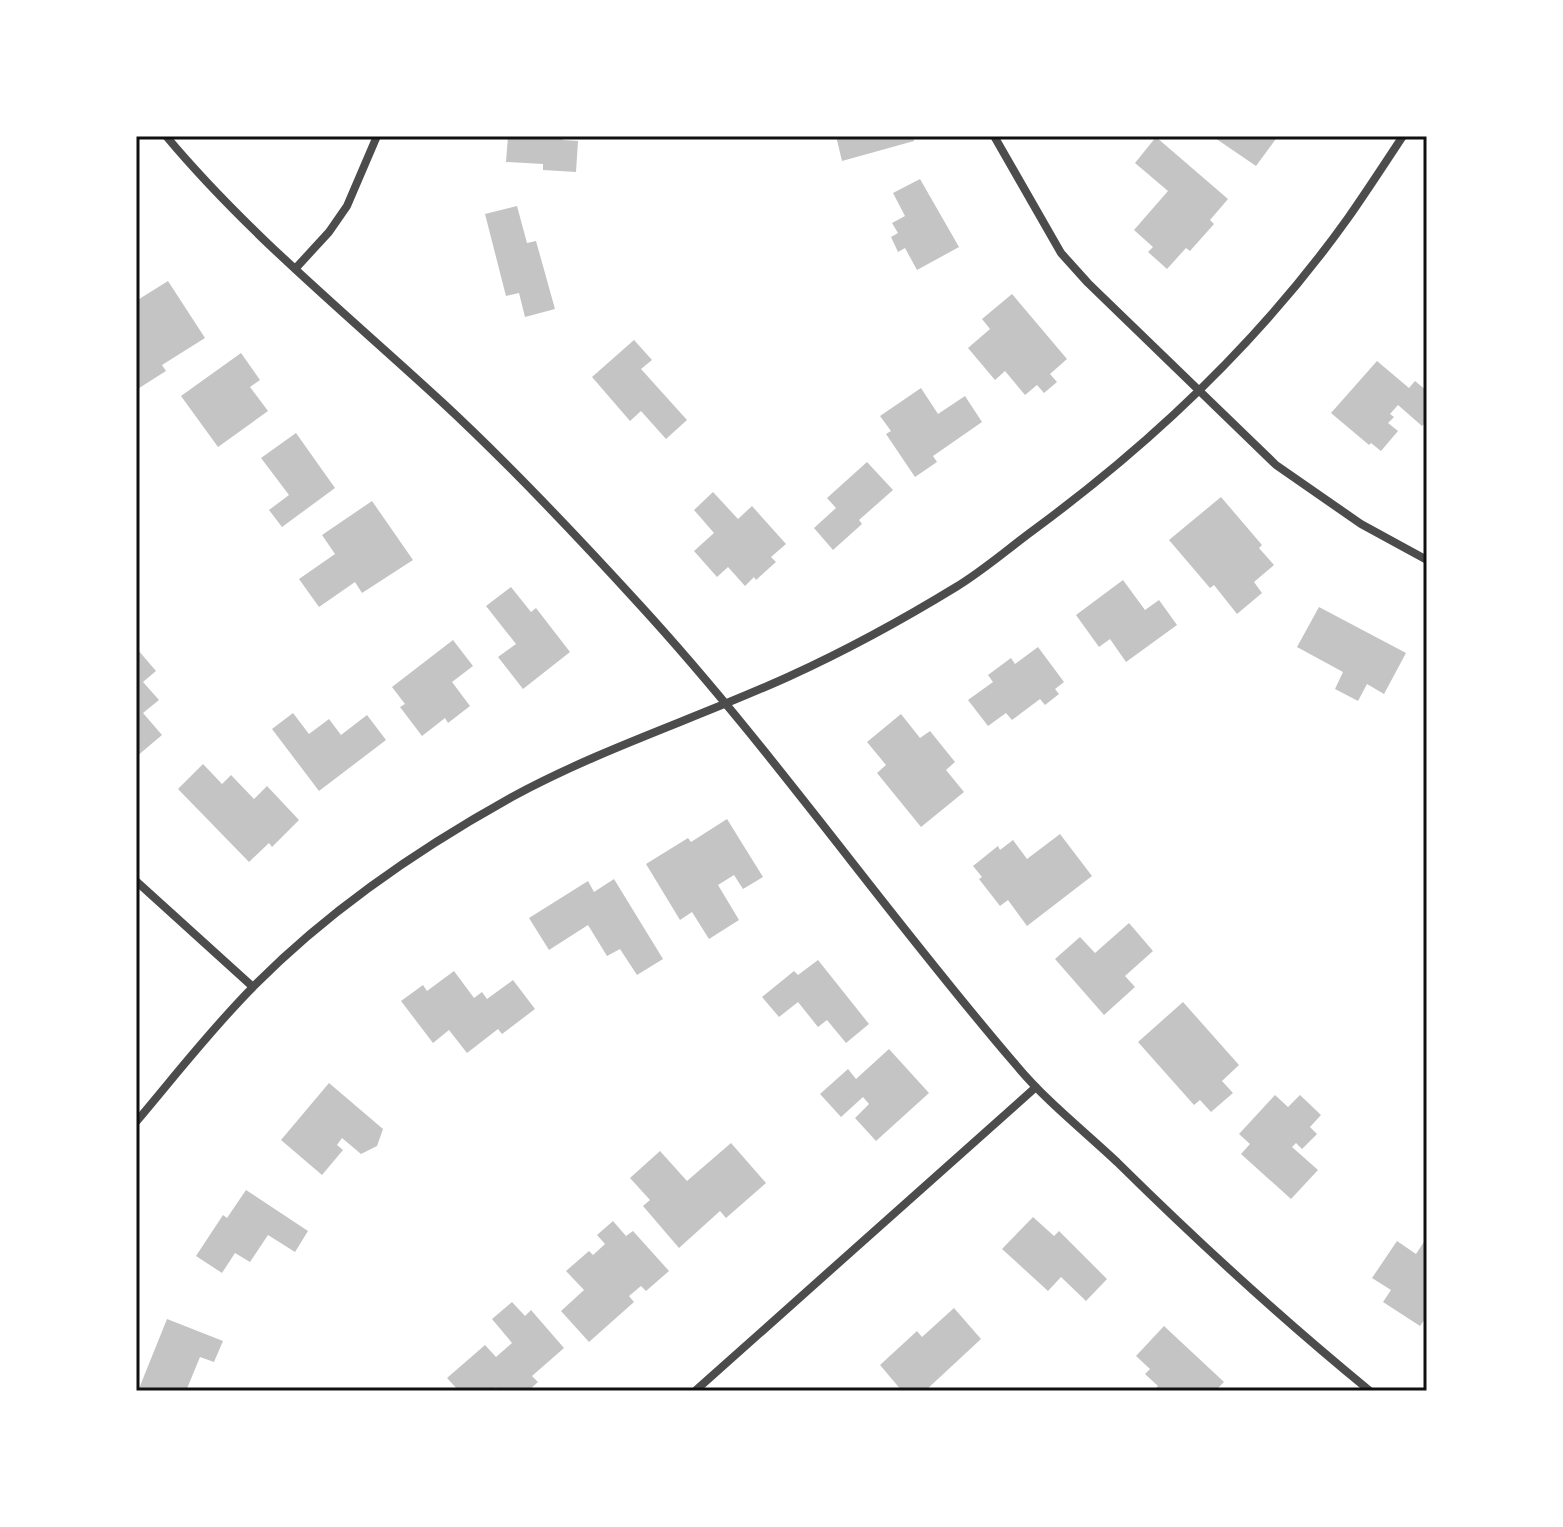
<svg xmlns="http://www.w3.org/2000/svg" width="1563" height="1527" viewBox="0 0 1563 1527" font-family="'DejaVu Sans',sans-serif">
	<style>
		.building { fill: #c4c4c4 }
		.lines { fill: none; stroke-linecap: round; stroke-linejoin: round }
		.minor { stroke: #4c4c4c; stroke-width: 8 }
		.neatline { fill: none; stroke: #111; stroke-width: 3 }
	</style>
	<rect width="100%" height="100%" fill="#fff"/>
	<path class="building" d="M508,136h55v4l15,1 -2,31 -33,-2v-6l-37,-2z
		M836,136h77l1,5 -72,20z
		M1216,136h62l-22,30 -41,-28z
		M1156,137l72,62 -18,21 4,4 -24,27 -4,-3 -19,21 -19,-17 5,-5 -19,-17 34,-39 -33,-28z
		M920,179l39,68 -42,23 -12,-22 -7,4 -7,-15 7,-4 -6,-10 13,-7 -12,-23z
		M517,206l10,37 9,-2 19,68 -30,8 -6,-24 -13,3 -21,-82z
		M168,281l37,57 -43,27 4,6 -30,19v-89z
		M1012,294l55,65 -17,15 7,8 -13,11 -7,-8 -12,10 -20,-24 -10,9 -27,-32 22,-19 -8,-10z
		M634,340l18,20 -11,9 46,51 -21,19 -25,-28 -11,10 -38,-44z
		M241,353l19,27 -10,7 18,24 -50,36 -37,-51z
		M1377,361l32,27 6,-7 12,10v30l-5,5 -24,-21 -8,9 4,3 -6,6 10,8 -17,20 -10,-8 -2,2 -38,-32z
		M921,388l17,26 27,-18 17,26 -49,34 4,6 -22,15 -29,-43 5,-3 -11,-15z
		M296,433l39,55 -53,39 -13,-17 20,-15 -28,-37z
		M867,462l26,28 -34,30 3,4 -29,26 -19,-22 22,-20 -9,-10z
		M713,492l25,27 14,-13 34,38 -15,13 5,5 -20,18 -2,-3 -9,9 -17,-19 -11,10 -23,-26 20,-18 -20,-23z
		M1221,497l41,48 -3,3 15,17 -20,17 8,11 -25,21 -23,-29 -4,3 -41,-48z
		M372,501l41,59 -51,33 -7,-11 -36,25 -20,-28 36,-25 -13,-19z
		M1123,580l22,30 14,-10 18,25 -51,37 -16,-23 -11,8 -23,-32z
		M511,587l20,25 5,-4 34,44 -47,37 -25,-32 18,-13 -30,-38z
		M1319,607l87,46 -22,41 -17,-10 -9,17 -23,-12 8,-17 -46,-25z
		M453,640l20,26 -21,16 18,24 -22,17 -3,-5 -23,18 -22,-29 5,-3 -13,-17z
		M1038,647l26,35 -9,7 4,5 -14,11 -5,-6 -28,21 -6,-7 -18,13 -20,-26 25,-18 -5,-7 23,-17 4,6z
		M138,650l18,21 -13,11 16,18 -16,13 19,22 -26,22z
		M293,713l16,21 20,-15 12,16 26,-20 19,25 -67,51 -47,-62z
		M901,714l19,24 10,-7 25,31 -9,8 18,22 -43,35 -44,-54 9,-8 -19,-23z
		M203,764l19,20 9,-9 23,24 13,-13 32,34 -27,27 -3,-4 -20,19 -71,-73z
		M727,819l36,58 -20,12 -9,-14 -16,10 21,35 -30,19 -17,-27 -12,8 -34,-56 42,-26 3,4z
		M1060,834l32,42 -65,50 -19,-26 -8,6 -21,-27 3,-2 -9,-11 25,-20 2,4 13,-10 14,19z
		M614,879l49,80 -26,16 -17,-26 -13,7 -19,-31 -39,25 -20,-32 59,-37 6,11z
		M1129,923l24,28 -28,25 10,11 -31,28 -49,-56 25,-22 15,16z
		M818,960l51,64 -23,19 -19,-23 -9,7 -20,-25 -19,15 -17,-20 32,-26 4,4z
		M454,971l20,27 8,-6 5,7 26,-19 22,29 -33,25 -4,-5 -31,24 -18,-23 -16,13 -32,-42 22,-16 4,6z
		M1183,1002l56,63 -17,16 11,12 -22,19 -11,-12 -6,5 -56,-63z
		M889,1049l40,44 -53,48 -21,-23 14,-14 -6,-7 -22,20 -21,-23 28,-25 8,10z
		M329,1083l54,46 -6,17 -16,8 -19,-16 -5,7 6,5 -21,25 -41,-35z
		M1275,1095l13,12 12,-12 21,20 -11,12 7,7 -15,15 -6,-6 -4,4 26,23 -27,29 -50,-45 9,-10 -11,-10z
		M731,1143l35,40 -40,35 -6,-7 -41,37 -36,-42 7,-6 -20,-22 30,-27 27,30z
		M246,1190l62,41 -13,21 -27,-17 -18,27 -15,-9 -13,20 -26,-17 27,-41 4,3z
		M1033,1217l21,19 5,-5 48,48 -21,22 -25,-24 -13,14 -46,-42z
		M613,1221l13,15 7,-5 36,40 -23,20 -5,-5 -12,10 5,6 -45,40 -28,-31 23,-21 -18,-19 23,-20 4,4 12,-11 -8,-9z
		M1427,1237v79l-7,10 -37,-24 8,-12 -19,-12 25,-37 19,13z
		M512,1302l13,14 6,-6 33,38 -32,28 6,6 -10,9h-29l-3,-4 -4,4h-33l-12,-13 38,-33 11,12 16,-14 -20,-24z
		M954,1308l27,31 -56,52h-23l-22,-26 37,-34 5,6z
		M167,1319l56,22 -9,21 -14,-5 -14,34h-48z
		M1164,1326l60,56 -9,9h-62l5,-5 -13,-12 5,-5 -14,-13z"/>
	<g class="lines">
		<path class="minor" d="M166,136c82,98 183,180 277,267 69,64 133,132 196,201 134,146 247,310 377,461 30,36 67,65 101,97 81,80 165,157 253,229
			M994,136l67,117 27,30 188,182 85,59 66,36
			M295,269l34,-37 18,-26 30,-70
			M136,881l117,106
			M136,1122c39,-46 76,-94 118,-136 74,-75 166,-138 258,-189 88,-48 186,-79 278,-121 57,-26 112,-56 166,-89 28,-17 53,-39 79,-58 118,-87 228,-192 313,-311 19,-27 37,-55 55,-82
			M695,1391l341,-304"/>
	</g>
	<rect width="1563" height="1527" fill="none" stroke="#ffffff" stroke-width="276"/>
	<rect x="138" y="138" width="1287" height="1251" class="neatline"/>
</svg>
